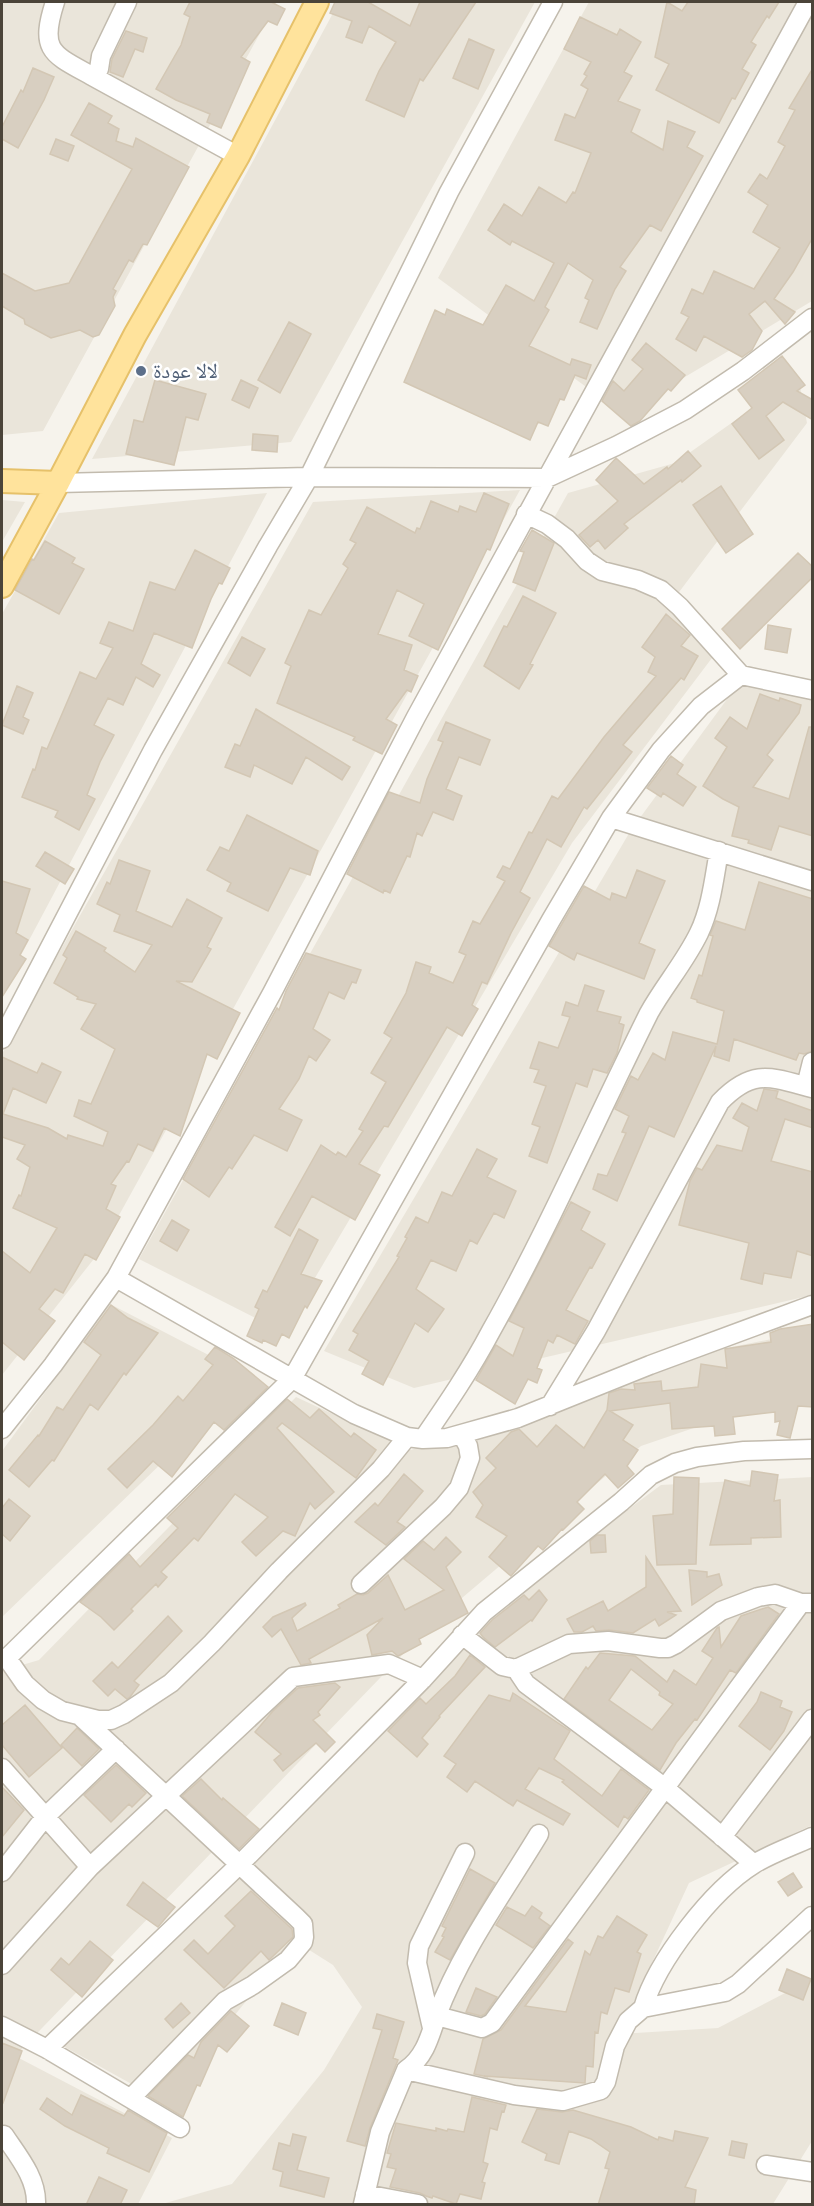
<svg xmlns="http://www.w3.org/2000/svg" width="814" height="2206" viewBox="0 0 814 2206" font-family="'Varela Round','Noto Naskh Arabic',sans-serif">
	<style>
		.residential { fill: #eae5da }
		.building { fill: #d8cfc1; stroke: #d3c7b4; stroke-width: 1.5; fill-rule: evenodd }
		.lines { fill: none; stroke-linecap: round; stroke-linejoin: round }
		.minor-casing { stroke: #c2bbae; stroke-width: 21 }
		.major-casing { stroke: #e6c16a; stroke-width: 26 }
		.minor { stroke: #fff; stroke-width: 18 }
		.major { stroke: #ffe39c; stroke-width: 22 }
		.service-dot { fill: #5c6f8a; stroke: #fff; stroke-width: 2 }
		.labels { text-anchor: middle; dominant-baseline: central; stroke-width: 5; stroke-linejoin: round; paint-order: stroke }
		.service-label { font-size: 21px; fill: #4e5e75; stroke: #fff; text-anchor: start }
	</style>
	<rect width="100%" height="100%" fill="#f6f3ec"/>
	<path class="residential" d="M2,2h275l-234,429 -41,4z
		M339,2h196l-244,440 -199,17z
		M589,2h223v299l-189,113 -185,-136z
		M798,376l9,47 -137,181 45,50 -143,189 -289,489 -144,-73 429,-766 107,-30z
		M520,490l-423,765 -95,120v-321l311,-552z
		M267,493l-265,498v-377l57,-101z
		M2,500l23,2 -23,40z
		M812,685v610l-398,93 -90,-37 307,-521 105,-143z
		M110,1304l141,73 -249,240v-166z
		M812,1331l-39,70 -132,45 -205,174 -421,436 157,82 -34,66h-136v-533l37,-11 257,-263 115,53 251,-89z
		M812,1477v348l-123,58 -70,151 99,-6 94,-49v162l-39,63h-611l70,-20 92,-114 38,-63 -29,-42 -38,-24 -131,161 -101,-56 470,-466 128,-95z"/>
	<path class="building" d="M190,2h81l14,7 -8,16 -9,-4 -27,36 9,5 -29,66 -14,-6 3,-8 -34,-14 -20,-11 25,-44 9,-28 -6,-3z
		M335,2h33l42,24 10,-24h56l-53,79 -3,-2 -16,38 -38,-17 13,-29 17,-29 -27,-16 -7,17 -16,-6 6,-16 -22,-8z
		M667,2l15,9 6,-9h91l-10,16 -2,-2 -16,26 5,3 -14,24 7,4 -14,26 -3,-1 -13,25 -63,-33 13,-26 -14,-7z
		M580,17l37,18 3,-6 21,13 -17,30 8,4 -14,25 22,9 -9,22 32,18 5,-29 27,11 -8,15 16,9 -42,75 -11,-6 -30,42 6,4 -11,18 -18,40 -17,-7 9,-22 -4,-2 8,-18 -25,-17 -23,44 4,3 -20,36 41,19 2,-6 19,6 -5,14 -11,-4 -11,25 -4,-1 -12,27 -10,-4 -8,18 -126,-58 31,-72 10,5 2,-6 36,16 23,-40 28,16 20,-38 -42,-22 -2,4 -22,-15 16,-26 18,12 17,-29 27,16 7,-11 2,1 16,-40 -36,-13 10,-26 10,4 13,-29 -7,-4 6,-9 -3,-2 7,-12 -27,-13z
		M126,31l21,7 -4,14 -8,-3 -12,28 -13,-5 2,-13z
		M469,39l25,11 -16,39 -25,-11z
		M33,68l21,9 -10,23 -26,48 -16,-9v-12l19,-37 2,2z
		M813,68v169l-20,35 -19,27 21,13 -10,12 -20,-23 -16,13 13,17 -10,19 -10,7 -38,-21 -8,15 -20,-12 13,-22 -8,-4 11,-24 11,5 11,-23 40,18 26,-41 -27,-16 15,-27 -20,-13 12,-18 7,5 18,-33 -7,-4 17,-32 -6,-2z
		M89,103l23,13 -4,7 11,6 -3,12 17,6 3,-9 53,29 -42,78 -4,-1 -10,18 -4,-2 -16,29 3,2 -3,6 2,9 -16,29 -6,2 -13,-7 -29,8 -26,-14 -1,-5 -22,-13v-33l33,18 34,-8 63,-114 -61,-34z
		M56,139l18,7 -6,15 -18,-7z
		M289,322l22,12 -31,59 -22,-13z
		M646,343l39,32 -14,16 -3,-2 -28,32 -9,5 -29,-25 11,-20 11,10 19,-22 -11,-9z
		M782,356l23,29 -8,6 16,9v20l-30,-18 -17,14 18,24 -25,19 -27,-35 20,-16 -14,-18z
		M155,380l51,14 -8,26 -12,-3 -12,48 -48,-11 8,-34 9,2z
		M241,380l17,8 -9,20 -17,-8z
		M253,434l25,2 -1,16 -25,-2z
		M688,451l13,15 -19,16 -1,-2 -57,44 4,4 -23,21 -7,-9 -8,7 -11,-12 39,-34 -22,-21 20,-22 28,26 23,-17 1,2z
		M721,486l32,48 -27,19 -33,-48z
		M484,493l25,11 -19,46 -3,-1 -49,101 -29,-14 15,-32 -27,-14 -19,44 34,11 -8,25 14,6 -7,16 -4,-2 -21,29 11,6 -15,29 -29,-14 2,-3 -78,-34 14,-37 -6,-3 24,-53 12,5 27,-47 -5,-4 13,-21 -6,-3 17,-33 48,26 2,-5 3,1 11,-28 27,11 2,-6 16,6z
		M532,530l22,13 -19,48 -22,-9 11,-30 -4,-1z
		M45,541l30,17 -3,5 12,6 -25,45 -44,-24 17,-31 2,1z
		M195,550l35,18 -8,16 -3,-1 -8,16 -19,49 -38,-15 -13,31 19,11 -7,12 -17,-10 -13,28 -15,-7 -14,27 20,10 -14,27 -13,33 8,4 -16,31 -24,-13 3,-6 -36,-14 11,-28 2,1 7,-23 5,2 33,-77 16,7 17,-31 -13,-5 9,-21 24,9 17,-49 25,8z
		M798,553l15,14v10l-73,72 -18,-20z
		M523,596l33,17 -26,51 3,1 -14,24 -35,-23 20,-40 3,1z
		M666,614l24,21 -9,11 17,10 -14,24 -3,-2 -58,67 9,7 -45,57 -3,-2 -23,40 -14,-8 -27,53 10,6 -19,35 -24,51 -5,-2 -10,23 6,4 -16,27 -15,-9 -59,100 -4,-1 -25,38 21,11 -25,45 -43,-24 -22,40 -15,-9 46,-82 15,10 2,-3 8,5 17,-26 -4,-2 27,-47 -15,-9 21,-35 -8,-5 22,-40 10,-31 15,5 -2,6 24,10 13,-28 -7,-3 14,-31 7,3 25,-43 -8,-4 6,-11 7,3 19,-37 3,1 20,-37 6,3 46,-62 52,-61 -8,-4 7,-15 -13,-10z
		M768,625l23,4 -4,24 -22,-4z
		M242,637l23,12 -15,27 -22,-13z
		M17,686l16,7 -10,24 6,3 -6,14 -21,-9z
		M760,694l19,7 1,-3 21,7 -2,8 -32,42 6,5 -20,27 36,12 20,-72h4v109l-34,-10 -8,24 -23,-7 1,-3 -17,-4 7,-29 -16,-8 -20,-13 24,-39 -12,-9 15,-21 17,12z
		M256,709l94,58 -8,13 -36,-23 -14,27 -38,-19 -4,12 -25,-10 10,-23 5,2z
		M446,722l44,18 -10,25 -21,-8 -13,32 16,7 -9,24 -20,-8 -11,24 -5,-3 -7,24 -3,-1 -17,37 -6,-3 -1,3 -36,-19 42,-82 31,11 7,-24 16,-37 -5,-2z
		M671,756l12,9 -6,9 19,13 -13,19 -20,-13 -2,4 -14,-9z
		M247,815l71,36 -8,24 -20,-7 -22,43 -41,-20 4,-8 -24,-13 13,-23 9,4z
		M45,852l29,17 -9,15 -29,-18z
		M119,860l31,11 -14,40 36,16 15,-28 35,19 -15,29 4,2 -19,33 -16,-1 64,32 -23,46 -10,-5 -27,82 -16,-8 -11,23 -15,-7 -9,18 -2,-1 -16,23 5,2 -10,23 14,8 -24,43 -11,-6 -22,39 -8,-4 -16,20 16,12 -31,39 -22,-18v-91l28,22 27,-45 -44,-20 6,-13 2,1 9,-29 -13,-8 8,-14 -23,-8v-80l35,16 5,-10 19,9 -15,31 -33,-15 -10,26 45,14 19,11 1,-4 35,11 5,-14 -34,-16 5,-16 12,4 24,-55 -34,-20 15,-25 -19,-5 1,-2 -24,-14 13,-25 -4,-3 13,-24 30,17 -2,3 31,21 17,-27 -38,-14 6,-16 -23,-11 10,-22 3,2z
		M637,870l28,11 -26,62 16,7 -11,29 -67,-26 -3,7 -25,-14 35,-60 26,14 2,-7 14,5z
		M2,881l28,8 -14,44 12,7 -8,15 6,4 -24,38z
		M759,882l54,17v152l-9,3 -5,-1 -3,7 -62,-21 -5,22 -15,-5 2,-10 -42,91 -25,-11 -32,75 -24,-12 5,-15 9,2 19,-43 -4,-1 7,-16 -14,-7 16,-33 7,4 15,-27 12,7 8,-28 44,12 7,-33 -27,-9v-2l-6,-2 8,-23 3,1 11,-40 -3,-1 6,-14 29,9z
		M306,953l55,17 -5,13 -4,-1 -8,17 -15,-7 -16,37 17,11 -14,21 -7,-5 -10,23 -20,30 23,11 -15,31 -33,-16 -22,34 -3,-2 -20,30 -26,-18 94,-171 2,2 7,-19z
		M585,985l19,6 -7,20 24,6 -2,6 5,2 -7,28 -10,20 -14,-4 -6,18 -11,-4 -29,80 -18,-7 11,-29 -8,-3 14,-38 -12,-4 5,-12 -9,-2 9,-26 19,6 12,-31 -8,-2 4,-13 12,4z
		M764,1089l14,2 -2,7 37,13v17l-28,-9 -14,42 42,11v84l-16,-5 -6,27 -27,-5 -2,11 -21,-5 8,-36 -70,-18 11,-44 7,-13 5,2 15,-25 25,6 7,-24 -16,-9 9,-15 15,8z
		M477,1149l20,10 -10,18 29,14 -12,27 -10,-5 -17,31 -7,-4 -14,31 -25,-11 -15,29 28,20 -16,23 -13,-9 -32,62 -21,-11 7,-13 -20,-11 9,-16 -5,-3 46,-74 -2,-1 10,-18 -2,-1 11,-20 12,6 14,-31 10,4z
		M571,1202l19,10 -9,18 24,14 -13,24 -2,-1 -24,43 22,11 -13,23 -18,-9 -4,8 -5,-3 -11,28 5,2 -5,13 -9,-4 -13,25 -39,-24 20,-35 17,11 11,-28 -15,-7z
		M172,1220l17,10 -12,21 -17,-10z
		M299,1229l19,11 -17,34 21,7 -15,27 -2,-2 -16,32 -7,-4 -6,12 -13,-6 -1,3 -15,-7 12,-27 -4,-2 8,-17 4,2z
		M111,1305l17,13 30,15 -32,42 -2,-2 -26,37 -8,-6 -36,57 -2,-1 -23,27 -20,-17 29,-35 1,1 18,-29 6,3 38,-55 -17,-13z
		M813,1324v83l-15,-1 -8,32 -13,-3 3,-14 -5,1v-10l-42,5 2,17 -20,2 -1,-10 -42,3 -2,-26 -60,8 23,14 -10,15 15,10 -11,16 7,8 -16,14 -13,-14 -28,28 7,7 -21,21 -1,-1 -19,21 -5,-4 -27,30 -22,-19 18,-21 -31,-19 7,-12 -10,-13 23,-24 -10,-10 25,-26 8,-3 18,18 19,-22 28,23 23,-38 2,-17 12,-4 14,1 -1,-6 27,-3 1,10 36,-4 3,-23 26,4 -2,-19 46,-7 -1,-9 10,-4z
		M215,1347l18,11 35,29 -44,43 -10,-8 -42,55 -19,-16 -26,27 -19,-19 45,-44 25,-29 5,5 30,-36 -8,-6z
		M287,1399l23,19 9,-9 32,28 3,-4 22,17 -20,28 -74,-55 -5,5 57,64 -19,17 -5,-6 -15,33 -12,-5 -27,25 -14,-14 26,-25 -33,-23 -37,47 -4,-3 -33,34 6,5 -9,10 -2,-3 -25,25 2,2 -19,19 -13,-13 -21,-15 49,-48 11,13 38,-39 -11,-10z
		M752,1471l26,4 -4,26 6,-1 1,37 -30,1v6l-41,1 15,-65 25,6z
		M404,1474l19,17 -26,31 8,5 -19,18 -31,-23 20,-19 3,3z
		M674,1477l25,1 -3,86 -39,1 -4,-49 20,-2z
		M9,1499l21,17 -20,25 -8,-7v-26z
		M597,1535h8l1,17 -15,1 -1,-12z
		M446,1537l15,15 -15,15 22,46 -49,26 2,5 -23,12 -6,-5 -20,4 -5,-20 16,-17 -74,41 2,4 -10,2 -20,-36 -9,8 -9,-10 10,-10 32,-14 1,2 -14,13 5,13 43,-23 -2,-3 19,-11 6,1 5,-2 20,-18 17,35 39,-20 -40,-31 19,-18 11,9z
		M646,1557l35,54 -14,1 9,3 -17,11 -4,-7 -22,14 -24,-3 -13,1 -3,-5 -11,6h-8l-7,-13 36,-18 5,10 38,-24z
		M689,1570l18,2v5l12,-3 3,11 -30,20z
		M539,1590l8,10 -15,21 -1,-1 -36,27 -12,-10 -3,-4 12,-13 32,-25 5,5z
		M768,1607l11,7 -43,59 -6,-3 -33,50 -2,-1 -19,24 -16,27 -96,-71 22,-32 2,2 12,-16 35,3 32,26 7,-12 22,15 17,-27 -11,-7 15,-23 2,-1 2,20 20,-31zM631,1669l29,23 -1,3 14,9 -21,26 -43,-30z
		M168,1616l14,15 -48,50 5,4 -9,12 -3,2 -12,-10 -7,7 -15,-15 19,-19 6,6z
		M470,1655l15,12 -46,49 1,1 -18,21 6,6 -11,13 -29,-26 32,-33 6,6 29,-28z
		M335,1683l5,4 -22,25 2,3 -7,5 22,22 -10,10 -9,-9 -33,28 -9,-11 7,-6 -26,-22 18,-21 25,-23z
		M761,1692l21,9 -2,6 12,5 -8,19 -14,19 -31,-24 18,-24z
		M513,1693l57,38 -16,28 48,37 19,-27 28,21 -21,29 -4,-3 -6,11 -56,-45 2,-2 -25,-12 -14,21 45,25 -7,11 -46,-25 -4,6 -38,-25 -8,11 -20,-15 9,-13 -12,-8 45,-61 21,6z
		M25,1705l37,43 -33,29 -27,-32v-20z
		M77,1728l22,21 -17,17 -21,-21z
		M116,1765l30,28 -14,14 -3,-3 -18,18 -27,-27z
		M201,1779l21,21 1,-2 36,31 -20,20 -57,-53z
		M2,1787l22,23 -22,27z
		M470,1869l25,14 -45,77 -15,-8 9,-15 -2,-1 4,-8 -4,-2z
		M793,1873l9,14 -14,9 -10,-14z
		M143,1882l32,25 -17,20 -31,-22z
		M251,1891l41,38 1,8 -24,23 -8,-9 -37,37 -40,-38 10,-10 14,14 27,-28 -10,-10z
		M532,1906l10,7 -3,5 11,8 -17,22 -37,-23 11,-18 18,9z
		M617,1916l30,19 -10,17 4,2 -12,38 -14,-4 -8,26 -6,-2 -3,21 -3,-1 -2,35 -7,-1 -1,17 -101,-7 4,1 -14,-3 9,-35 18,-9 67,-91 5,4 -48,63 41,6 19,-61 5,4 8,-19 5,2z
		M90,1941l23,19 -31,37 -31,-27 10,-12 8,7z
		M787,1969l24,10 -8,21 -24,-10z
		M476,1988l21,9 -12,17 -4,2 -15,-4z
		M181,2003l9,10 -17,15 -8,-9z
		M282,2003l24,10 -8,22 -24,-10z
		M231,2011l18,15 -22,26 -9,-7 -18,41 -3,-1 -14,32 -35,-21 40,-41 6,3 7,-16z
		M377,2014l27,8 -11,36 5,2 -28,68 -5,18 -18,-5 35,-111 -9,-2z
		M2,2043l20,8 -19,52 -1,-1z
		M81,2095l43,21 4,-6 39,23 -18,39 -42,-19 2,-5 -44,-22 -25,-17 7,-11 25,17z
		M472,2097l34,8 -2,7 -2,-1 -5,19 -7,-2 -7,34 5,2 -6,18 3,1 -4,16 -21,-5 -4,10 -23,-8 -1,2 -6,-2 -6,-3 -30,-6 6,-18 -9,-2 4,-13 -4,-1 9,-30 40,8v-3l11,3 1,-2 16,3z
		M537,2109l25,3 11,-2 58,17 27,13 1,-3 14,4 2,-10 33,7 -23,49 11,3 -2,15h-96l11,-36 -4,-1 5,-16 -19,-13 -22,-8 -10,33 -14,-4 2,-6 -25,-12z
		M293,2134l13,3 -9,33 32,8 -5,19 -44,-11 3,-14 -10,-3 6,-26 11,3z
		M732,2141l15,3 -3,14 -15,-3z
		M99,2177l28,13 -7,15h-34z"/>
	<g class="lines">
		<g class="minor-casing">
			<path id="minor" d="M55,2c-16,49 -3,52 37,74
				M127,2l-26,54 -2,13 -7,7 146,80
				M58,483l251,-6 238,1 69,-32 69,-36 58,-39 69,-53
				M526,514l21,10 20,15 20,22 15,10 36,9 23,10 19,17 61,68
				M611,818l201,63
				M2,1039l151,-289 115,-204 41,-69 140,-285 104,-190
				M806,1086l6,-24
				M116,1278l238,136 53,23 16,2 24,-1 71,-20 132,-53 162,-60
				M550,1406l46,-75 124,-229c33,-34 50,-25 92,-14
				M2,1429l51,-64 63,-87 156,-285 144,-276 392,-715
				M423,1439c24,-35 48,-70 68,-108 58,-103 105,-212 158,-318 15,-27 36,-51 50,-80 12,-25 15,-54 20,-82
				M361,1584l82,-77 16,-19 11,-30 -2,-12 -6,-11
				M462,1635l40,31 14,3 53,-25 39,-3 52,7h8l8,-4 45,-33 37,-14 17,-3 26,9h10
				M7,1658l18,26 18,16 19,11 36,9h13l13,-6 47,-31 41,-40 67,-72 102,-102 26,-32
				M2,1659l5,-1 285,-279 259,-459 60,-102 50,-68 40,-44 40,-31 71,15
				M516,1669l10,15 138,103 90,77
				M81,1717l215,200 7,7 1,13 -1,5 -15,18 -35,25 -28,16 -94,97
				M2,1768l88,99
				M722,1837l90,-118
				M2,1872l43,-55 71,-68
				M2,1965l88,-98 203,-190 96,-13 34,15
				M643,2008c14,-47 69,-118 111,-144 18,-11 39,-18 58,-27
				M437,2016l45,12 10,-5 309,-420
				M2,2026l45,23 133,79
				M432,2028l-15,-65 2,-17 46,-93
				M47,2049l192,-184 184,-186 61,-67 137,-110 30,-27 24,-12 22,-6 47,-6 68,-2
				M406,2070l108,25 49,6 38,-11 5,-8 9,-36 13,-25 15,-13 82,-16 13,-8 74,-68
				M4,2135c14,21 33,43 32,69
				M766,2165l46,7
				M365,2194l53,10
				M363,2204l17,-72 26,-62c19,-13 24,-34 31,-55 24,-64 67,-123 102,-181"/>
		</g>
		<g class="major-casing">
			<path id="major" d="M2,481l56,2
				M2,586l56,-103 77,-148 103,-179 79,-154"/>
		</g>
		<use href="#minor" class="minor"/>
		<use href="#major" class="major"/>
	</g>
	<circle class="service-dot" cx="141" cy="371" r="6"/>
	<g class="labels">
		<g class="service-label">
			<text x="153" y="371">لالا عودة</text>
		</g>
	</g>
	<rect width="814" height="2206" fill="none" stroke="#4b4439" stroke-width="6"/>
</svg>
